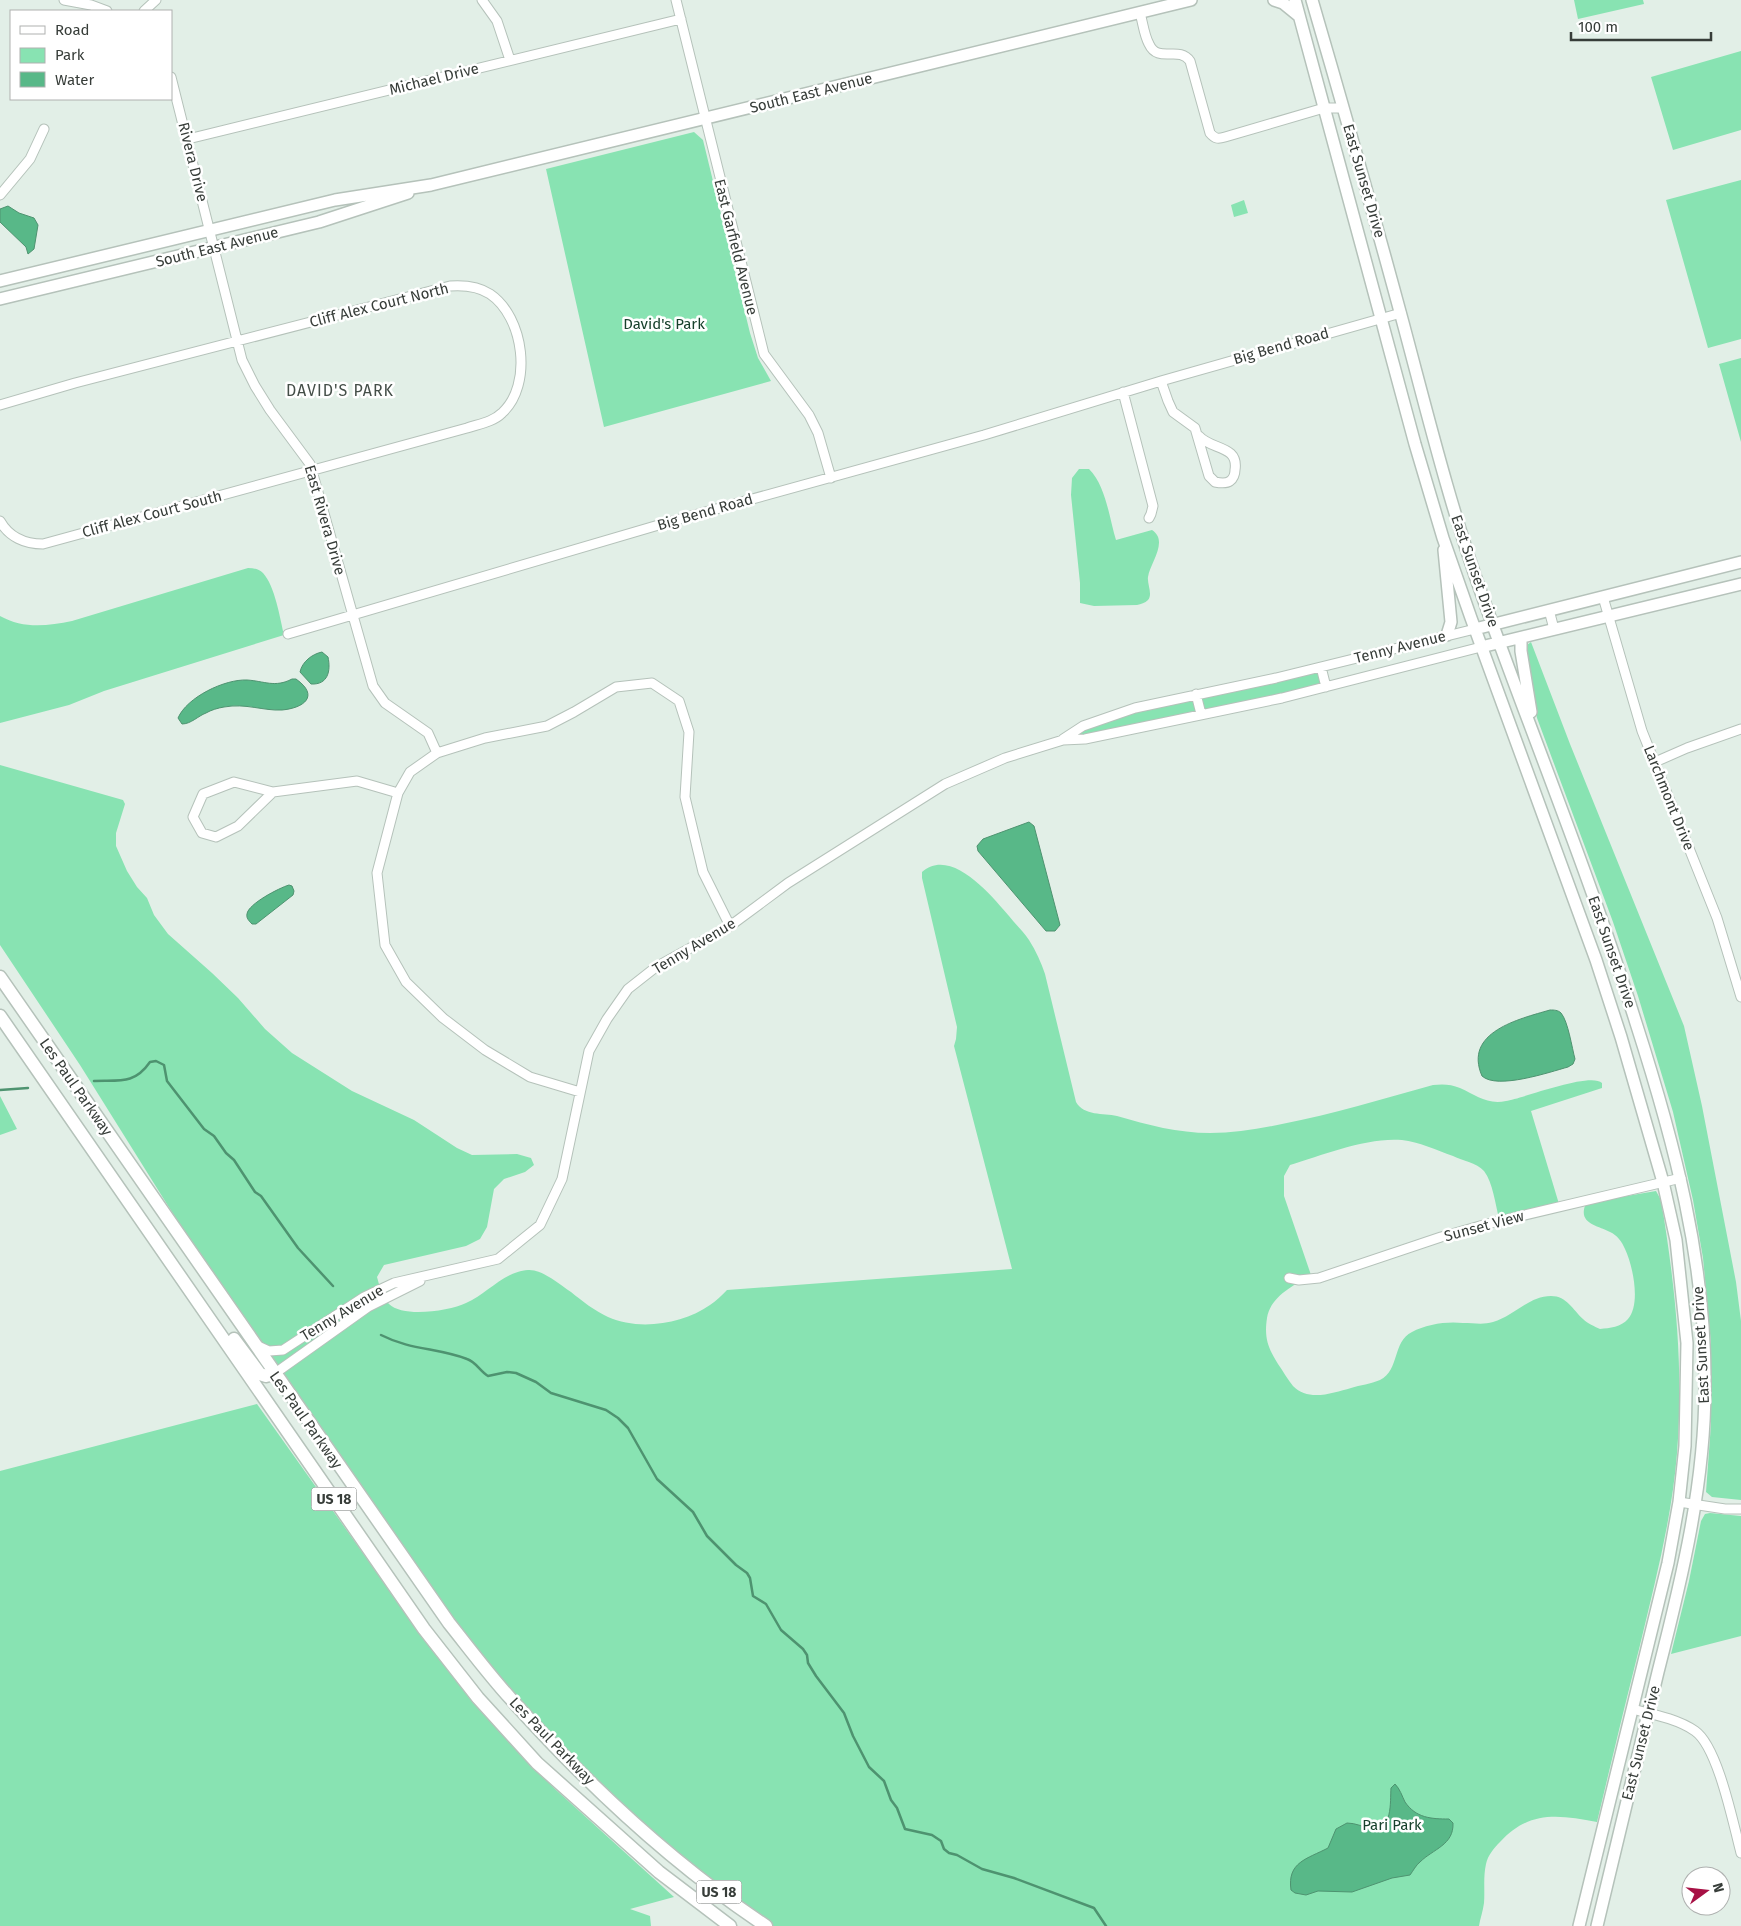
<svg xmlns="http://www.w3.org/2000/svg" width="1741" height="1926" viewBox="0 0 1741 1926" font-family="'Fira Sans',sans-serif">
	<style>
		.green { fill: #88e3b2 }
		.water { fill: #58b888; stroke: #4e9370 }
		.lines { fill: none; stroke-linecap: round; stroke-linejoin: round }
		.stream { stroke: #4e9370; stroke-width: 2.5 }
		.street-casing { stroke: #b5c2ba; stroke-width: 11 }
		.secondary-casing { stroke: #b5c2ba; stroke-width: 14 }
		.primary-casing { stroke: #b5c2ba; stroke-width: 15 }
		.street { stroke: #fff; stroke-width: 9 }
		.secondary { stroke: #fff; stroke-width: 11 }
		.primary { stroke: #fff; stroke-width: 12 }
		.labels { text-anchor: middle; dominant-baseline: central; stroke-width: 5; stroke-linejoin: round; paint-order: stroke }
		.shield { fill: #fff; stroke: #737774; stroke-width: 1 }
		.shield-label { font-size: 14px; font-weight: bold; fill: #373d39 }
		.street-label { font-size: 15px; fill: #373d39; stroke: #fff }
		.park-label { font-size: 15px; fill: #17412c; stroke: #fff }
		.neighbourhood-label { font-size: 16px; letter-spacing: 1px; fill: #454f49; stroke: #fff }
	</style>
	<rect width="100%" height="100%" fill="#e2efe7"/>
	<path class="green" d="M1574,0h69l1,4 -66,15z
		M1741,51v79l-68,20 -22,-73z
		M694,132l9,8 47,193 8,25 13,23 -167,46 -58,-258z
		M1741,180v159l-33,9 -42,-148z
		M1244,200l4,13 -14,4 -3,-12z
		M1741,358v84l-22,-78z
		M1079,469h10c17,17 20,48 27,71l36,-10c17,11 -2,33 -4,47 -1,7 5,17 0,23 -3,3 -7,4 -11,5l-43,1 -14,-3v-20l-9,-88 1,-17z
		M248,568c6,0 11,1 15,5 12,13 17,45 21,62l-180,56 -35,14 -69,18v-107c23,13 47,10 72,5z
		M1531,642l39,102 114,282 18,80 34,176 5,39v179l-29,-3 -6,-5 5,-68v-80l-8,-86 -10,-58 -20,-88 -35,-116 -25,-74 -76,-204 -13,-64 3,-9z
		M1321,667l5,20 -263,53 45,-24z
		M0,765l123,35 2,4 -9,29v13l11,25 10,16 10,11 7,17 14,19 44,39 26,25 27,31 27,24 60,38 62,29 43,28 15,7 45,-1 14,4 3,7 -9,7 -21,7 -10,10 -7,38 -7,12 -14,7 -82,19 -7,12c3,10 4,19 12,27 14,14 60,7 77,-1 21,-9 39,-32 62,-33 14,-1 31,14 43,22 11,9 24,19 37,25 31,14 75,7 102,-12 6,-4 12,-10 17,-15l285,-21 -58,-223 2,-7 1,-12 -35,-149v-6c29,-26 70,24 87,44 6,8 14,15 20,24 7,11 12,22 16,34l31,128c8,14 27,11 41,14 31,9 61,17 93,17 24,0 48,-4 72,-9 51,-10 101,-25 151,-39 9,-1 18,-1 27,3 16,7 27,17 46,13 18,-3 84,-29 96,-18v5l-71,23 28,93 -60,14c-4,-15 -6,-35 -15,-47 -7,-8 -23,-11 -31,-15 -17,-6 -34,-14 -51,-16 -35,-3 -79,15 -112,25l-6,11v20l27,79c-17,10 -41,22 -44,43 -3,20 1,30 11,46 5,7 10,16 15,22 15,16 40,7 58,2 9,-3 20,-4 29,-8 20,-10 12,-38 32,-48 14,-8 36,-11 51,-9 11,0 20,2 30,-1 21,-6 36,-26 58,-26 16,0 22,14 32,23 5,5 11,7 17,10 10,-1 21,-2 28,-10 13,-15 5,-53 -3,-70 -3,-7 -8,-14 -15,-17 -13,-7 -33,-8 -24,-29l70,-12 5,9c14,84 23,167 16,253 -5,65 -22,129 -37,192 -15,59 -29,118 -43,177 -38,-7 -68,-12 -97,20 -6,6 -12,13 -14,22 -3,13 -1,26 -2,39 -1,8 -4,16 -5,23h-708l-70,-51 -122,-108 -114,-128 -230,-326 -155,-248 -80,-120z
		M0,1096l17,33 -17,6z
		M257,1404l177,249 59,71 62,65 119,108 -44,12 20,7 1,10h-651v-455z
		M1710,1513l31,3v120l-70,18 18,-73 12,-60 4,-7z"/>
	<path class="water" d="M8,206l11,7 15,5 4,7 -4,24 -6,5 -2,-7 -26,-25v-13z
		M322,652l6,5c3,14 0,28 -17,27l-11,-12c2,-10 12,-18 22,-20z
		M292,679h4c24,17 8,29 -14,31 -19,1 -36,-7 -58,-3 -6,1 -13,3 -18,6 -8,3 -15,11 -24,11l-4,-6c9,-21 47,-39 69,-38 17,1 28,8 45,-1z
		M1029,822l5,4 26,99 -5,6h-9l-68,-80 -1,-5 6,-7z
		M289,885l3,1 2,5 -1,4 -37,29h-4c-3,-3 -6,-6 -5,-10 1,-10 32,-26 42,-29z
		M1550,1010c4,0 8,0 11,3 7,8 11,35 14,46l-2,5 -5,3c-18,5 -71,23 -86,9 -19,-44 37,-57 68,-66z
		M1395,1784c5,5 7,12 10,18 11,16 26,17 44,17l4,4c1,22 -20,26 -33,39 -4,3 -7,9 -10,13l-18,3 -40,14 -34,-1 -12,4 -11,-2 -4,-3c-4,-28 16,-31 37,-42l8,-19 11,-6c9,0 15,4 24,5 22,4 19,-26 20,-40z"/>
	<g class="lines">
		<path class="stream" d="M94,1081c25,-1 40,4 56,-19l6,-1 8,4 3,16 37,48 10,7 12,17 8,7 21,32 6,4 37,52 35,38
			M0,1090l28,-2
			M381,1335c29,15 57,13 86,24 9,3 13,12 21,17l19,-4 9,1 20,9 15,11 55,17 12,8 10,10 29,51 36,33 14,24 29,29 11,8 3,5 3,18 13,8 15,26 22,19 4,6 1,8 8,13 28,37 9,23 16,31 15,14 7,19 6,8 8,21 27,6 9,6 3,8 5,4 8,2 25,14 32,9 80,30 12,18"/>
		<g class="street-casing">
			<path id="street" d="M64,0l27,5 16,6
				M482,0l15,21 13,39
				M676,0l88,354 45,61 9,18 13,45
				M144,11l12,-11
				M1140,13c3,10 4,22 9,31 9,20 30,1 41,17l20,72c5,6 8,6 15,4l99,-29h19
				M171,77l71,283 13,26 15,24 40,54 63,222 12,17 43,30 9,20
				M188,139l493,-120
				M0,195l30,-36 14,-30
				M1161,381l7,20 5,11 22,16 14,48 6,6c5,1 11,2 15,-1 3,-2 5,-7 5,-11 4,-25 -24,-20 -36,-34
				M1123,392l30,114 -2,8 -2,4
				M0,405l75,-22 375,-97c14,-1 28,0 40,8 34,23 43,91 12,119 -9,9 -23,11 -35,15l-424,116c-18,0 -34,-7 -43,-23
				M1603,597l39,134 75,187 24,79
				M1549,610l5,19
				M288,634l374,-110 322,-89 177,-54 240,-68
				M1321,667l5,20
				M1196,694l5,20
				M1063,739l20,-13 52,-18 141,-30 199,-49
				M1655,762l32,-14 54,-19
				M273,792l-35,34 -22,11 -14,-4 -9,-16 10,-23 31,-12 39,10 84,-11 41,12
				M580,1092l-50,-15 -45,-27 -42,-32 -37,-36 -21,-37 -8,-72 21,-80 12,-21 27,-19 48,-15 62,-12 27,-14 42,-25 36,-4 27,18 10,31 -4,65 18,75 27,54
				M1289,1278l10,2 20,-2 122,-41 46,-13 194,-46
				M256,1345l13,6 14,-1 81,-53 30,-14 104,-24 42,-34 22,-46 27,-128 18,-32 21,-30 28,-22 74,-41 58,-43 157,-99 60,-26 58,-18 22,-1 197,-41 199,-51
				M274,1374l94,-67 52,-26
				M1679,1502l46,7h16
				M1632,1709c20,5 46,10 63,22 23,16 38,92 46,122"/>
		</g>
		<g class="secondary-casing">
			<path id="secondary" d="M1274,0l9,3 16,13
				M1295,0l120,444 28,94 28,80 125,342 25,77 42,145 13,58 11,103 -2,103 -6,56 -11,61 -89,363
				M1312,0c31,106 61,212 90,319 25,93 48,188 81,279 51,142 108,281 153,425 38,118 70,238 69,363 0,98 -23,192 -47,286 -20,85 -41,169 -61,254
				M0,281l335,-81 96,-15 760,-185
				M0,299l319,-77 89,-29
				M1444,550l7,72 -4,13
				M1475,629l266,-67
				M1521,638v13l10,61
				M1481,647l260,-63"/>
		</g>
		<g class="primary-casing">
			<path id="primary" d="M0,977l449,646c20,25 40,52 62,76 76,85 160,164 255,227
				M0,1016l424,613 54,69 59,65 122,109 71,54
				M234,1339l26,35 6,2 8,-2"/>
		</g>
		<use href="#street" class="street"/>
		<use href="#secondary" class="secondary"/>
		<use href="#primary" class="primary"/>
	</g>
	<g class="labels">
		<g class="shield">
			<rect x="311.5" y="1487.5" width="45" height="23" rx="4"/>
			<rect x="696.5" y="1880.5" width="45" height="23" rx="4"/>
		</g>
		<g class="shield-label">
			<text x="334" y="1499">US 18</text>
			<text x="719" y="1892">US 18</text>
		</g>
		<g class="street-label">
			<text transform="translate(434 79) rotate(-14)">Michael Drive</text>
			<text transform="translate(811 93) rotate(-14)">South East Avenue</text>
			<text transform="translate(193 162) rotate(76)">Rivera Drive</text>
			<text transform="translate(1364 181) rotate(74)">East Sunset Drive</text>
			<text transform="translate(217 247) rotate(-14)">South East Avenue</text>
			<text transform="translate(736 247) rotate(76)">East Garfield Avenue</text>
			<text transform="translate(379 305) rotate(-14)">Cliff Alex Court North</text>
			<text transform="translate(1281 346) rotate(-16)">Big Bend Road</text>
			<text transform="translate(705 512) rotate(-16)">Big Bend Road</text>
			<text transform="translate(152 514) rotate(-15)">Cliff Alex Court South</text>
			<text transform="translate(325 520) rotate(74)">East Rivera Drive</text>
			<text transform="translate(1475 571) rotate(71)">East Sunset Drive</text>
			<text transform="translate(1400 647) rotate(-14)">Tenny Avenue</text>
			<text transform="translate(1669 798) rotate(68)">Larchmont Drive</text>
			<text transform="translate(694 946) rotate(-31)">Tenny Avenue</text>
			<text transform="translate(1612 952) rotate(71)">East Sunset Drive</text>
			<text transform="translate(76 1087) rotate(55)">Les Paul Parkway</text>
			<text transform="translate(1484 1226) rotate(-15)">Sunset View</text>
			<text transform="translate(342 1313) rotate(-31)">Tenny Avenue</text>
			<text transform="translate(1701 1345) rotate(-93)">East Sunset Drive</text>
			<text transform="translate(306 1420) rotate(55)">Les Paul Parkway</text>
			<text transform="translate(552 1741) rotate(46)">Les Paul Parkway</text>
			<text transform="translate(1641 1743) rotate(-76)">East Sunset Drive</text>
		</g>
		<g class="park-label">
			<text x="664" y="324">David's Park</text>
			<text x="1392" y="1825">Pari Park</text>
		</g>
		<g class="neighbourhood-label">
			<text x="340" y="390">DAVID'S PARK</text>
		</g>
	</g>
	<rect x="10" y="10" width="162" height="90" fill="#ffffff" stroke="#afb1b0"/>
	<rect x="20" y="26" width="25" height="8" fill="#ffffff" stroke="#afb1b0"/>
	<text x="55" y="35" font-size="15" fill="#373d39">Road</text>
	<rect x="20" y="48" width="25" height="15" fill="#88e3b2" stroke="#afb1b0"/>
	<text x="55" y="60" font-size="15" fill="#373d39">Park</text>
	<rect x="20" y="72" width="25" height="15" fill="#58b888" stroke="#afb1b0"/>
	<text x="55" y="85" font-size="15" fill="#373d39">Water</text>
	<g transform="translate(1706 1891) rotate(75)"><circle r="24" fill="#ffffff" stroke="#afb1b0"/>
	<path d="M0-4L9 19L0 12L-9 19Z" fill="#a71145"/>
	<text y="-8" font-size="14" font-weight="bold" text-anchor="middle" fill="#373d39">N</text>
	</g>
	<path d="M1571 32v8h140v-8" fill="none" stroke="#373d39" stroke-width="2.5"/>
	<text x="1578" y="32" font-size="15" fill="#373d39" stroke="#ffffff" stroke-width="4" paint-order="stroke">100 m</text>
</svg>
